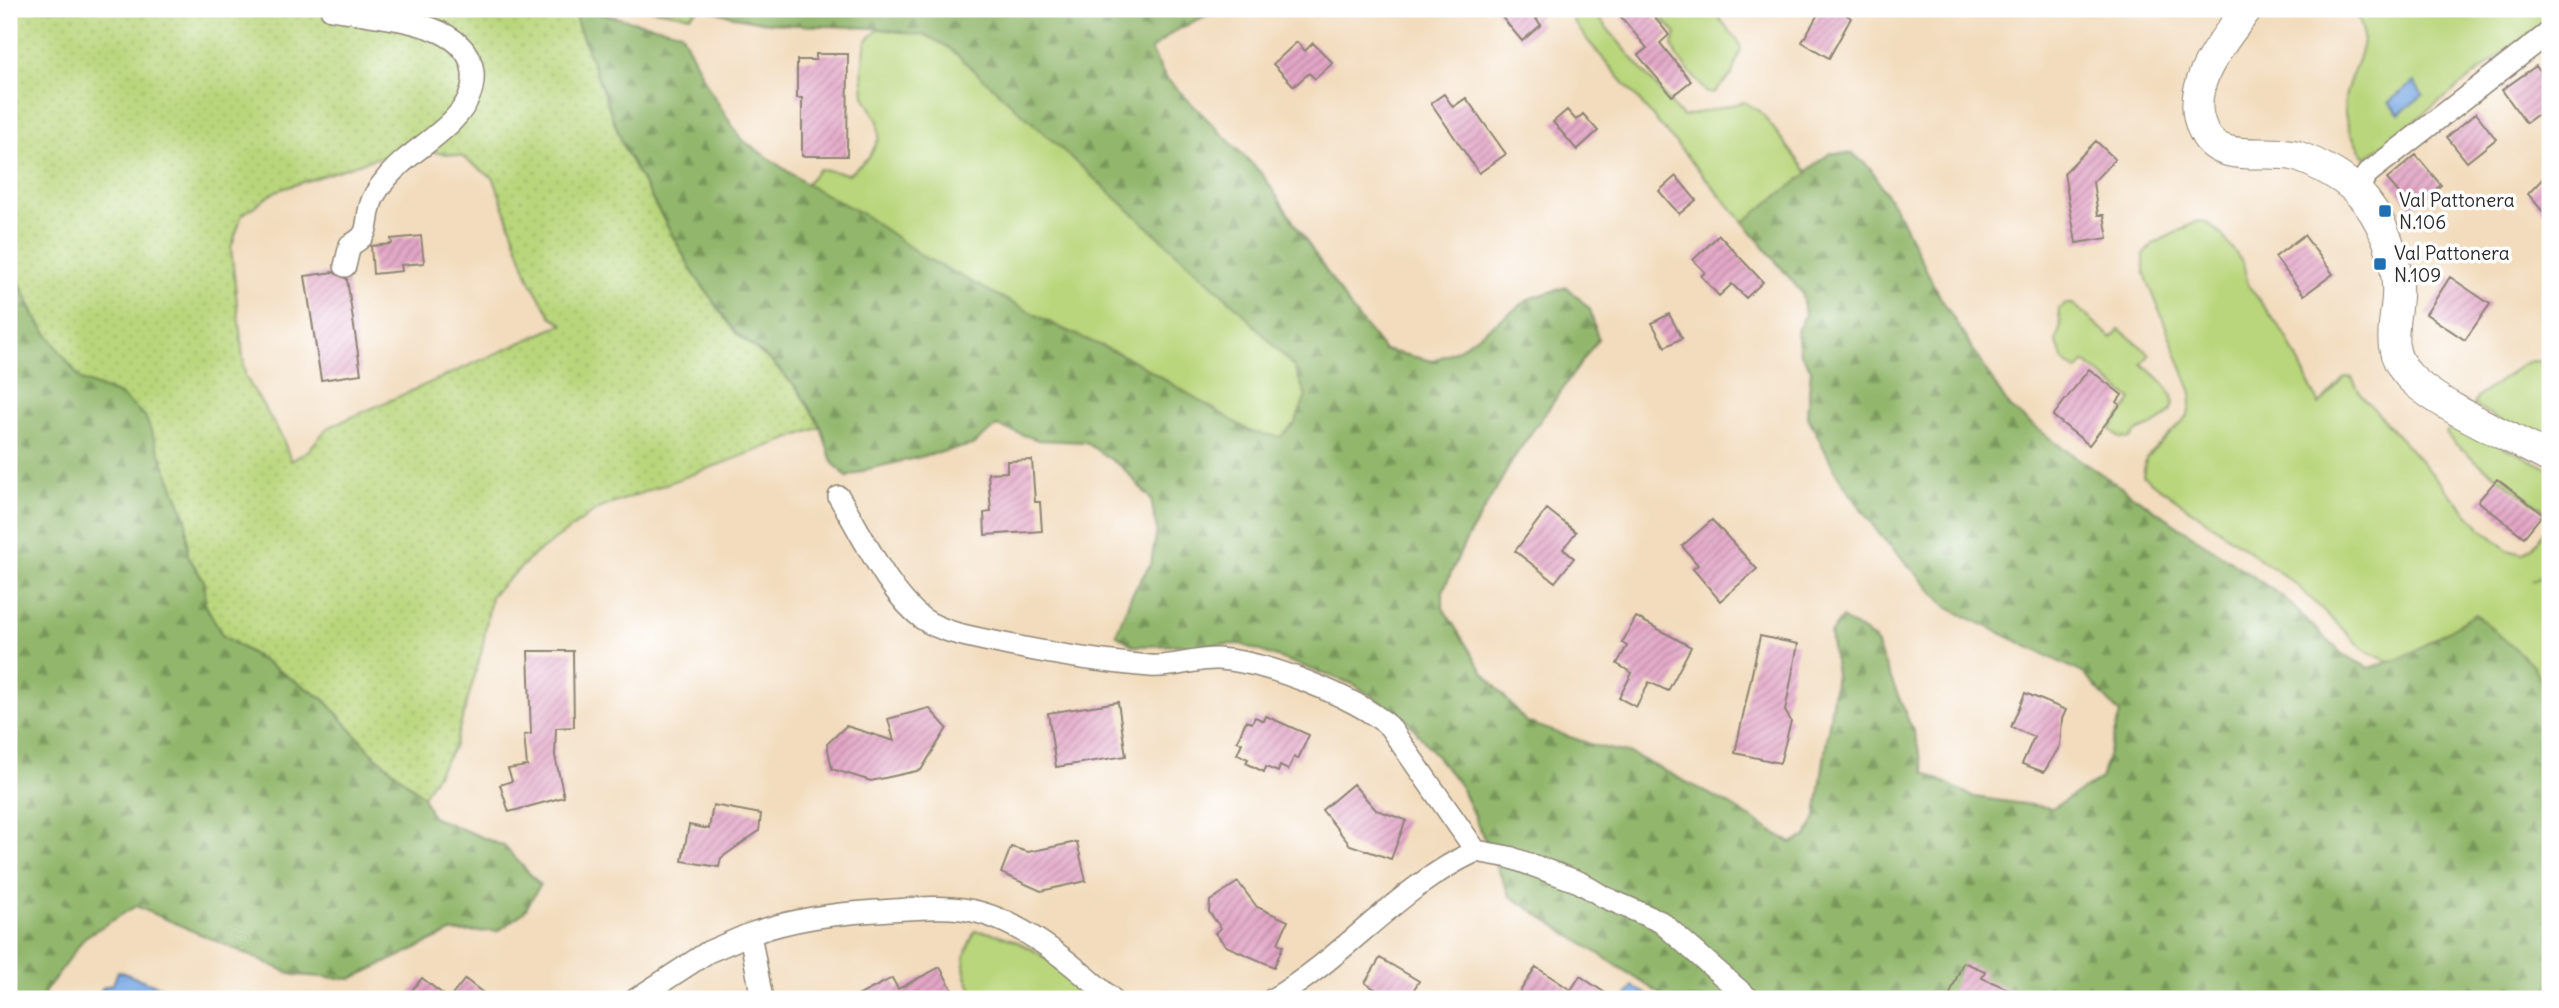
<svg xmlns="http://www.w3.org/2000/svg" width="2559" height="1008" viewBox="0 0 2559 1008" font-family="Delius,sans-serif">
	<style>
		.grass { fill: url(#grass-dots); stroke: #728054; stroke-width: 2; fill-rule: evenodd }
		.forest { fill: url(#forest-firs); stroke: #5e714c; stroke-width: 2 }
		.garden { fill: #b9d67c; stroke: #728054; stroke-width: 2 }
		.water { fill: #79a9e3; stroke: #526a87; stroke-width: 2 }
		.building { fill: url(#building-hatch) }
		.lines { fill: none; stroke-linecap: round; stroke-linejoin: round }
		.street-casing { stroke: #8e8474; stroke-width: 24 }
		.secondary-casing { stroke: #8e8474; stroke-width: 32 }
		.street { stroke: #fff; stroke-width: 21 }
		.secondary { stroke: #fff; stroke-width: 30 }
		.poi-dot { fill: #1f6fb2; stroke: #fff; stroke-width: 2.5 }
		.labels { text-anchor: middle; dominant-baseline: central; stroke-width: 7; stroke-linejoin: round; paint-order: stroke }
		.poi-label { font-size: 19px; fill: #2b2b2b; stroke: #fff; text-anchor: start }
	</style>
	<defs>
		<pattern id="grass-dots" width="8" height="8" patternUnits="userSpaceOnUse" patternTransform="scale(1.75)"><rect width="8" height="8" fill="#b9d67c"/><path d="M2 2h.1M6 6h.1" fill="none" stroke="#9fb86b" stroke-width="1.8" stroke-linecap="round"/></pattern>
		<pattern id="forest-firs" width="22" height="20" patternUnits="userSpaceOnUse" patternTransform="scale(1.75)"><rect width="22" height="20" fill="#92b76c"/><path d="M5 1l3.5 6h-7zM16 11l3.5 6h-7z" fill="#779559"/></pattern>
		<pattern id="building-hatch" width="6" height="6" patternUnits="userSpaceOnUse" patternTransform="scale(1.75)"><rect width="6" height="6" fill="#e3a6c6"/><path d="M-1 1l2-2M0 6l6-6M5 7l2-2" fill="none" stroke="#b887a1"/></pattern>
	</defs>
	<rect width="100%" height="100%" fill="#fff"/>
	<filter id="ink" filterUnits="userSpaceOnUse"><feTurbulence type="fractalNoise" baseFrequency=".0143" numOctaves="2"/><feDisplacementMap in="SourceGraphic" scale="14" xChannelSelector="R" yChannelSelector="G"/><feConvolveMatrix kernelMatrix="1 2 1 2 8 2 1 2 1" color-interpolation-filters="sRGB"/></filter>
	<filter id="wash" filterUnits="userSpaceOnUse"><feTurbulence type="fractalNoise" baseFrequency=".00686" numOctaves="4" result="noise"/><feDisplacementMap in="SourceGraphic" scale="28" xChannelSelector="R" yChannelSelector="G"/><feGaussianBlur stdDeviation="1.57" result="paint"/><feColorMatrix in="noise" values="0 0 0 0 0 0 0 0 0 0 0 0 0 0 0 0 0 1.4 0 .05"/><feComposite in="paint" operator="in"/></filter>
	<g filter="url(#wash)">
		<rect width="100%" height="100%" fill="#f2dcbd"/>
		<path class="grass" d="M9,9h549l19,4v10l48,127 69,124 42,59 35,28 26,27 24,39 -223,82 -64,46 -43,41 -9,54 -28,97 -31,49 -53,-45 -45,-51 -103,-65 -17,-31 -1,-23 -16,-25 -2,-38 -66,-123 -39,-15 -46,-63 -26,-58zM433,152l28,4 33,23 36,102 21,35 12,8 -236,104 -18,22 -18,11 -9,-24 -37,-61 -14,-128 11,-33 34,-24 100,-33z
			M647,9h52l-9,7z"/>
		<path class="forest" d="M710,9h509l-46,23 -22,18 14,27 97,97 90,136 32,40 49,11 26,-12 72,-51 36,-11 23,22 8,30 -81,114 -53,91 -21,47v17l41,65 42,49 70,24 36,8 95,49 64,40 16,-7 9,-19 20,-143 -6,-40 12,-16 32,21 40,94 11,40 49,24 78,11 49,-29 19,-65 -37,-41 -135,-65 -68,-73 -42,-59 -31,-61 4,-46 -11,-16 -3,-22 8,-16 -3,-22 -59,-71 87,-69 23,1 17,14 30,48 37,76 72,115 51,39 222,150 60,58 27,14 33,-10 74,-44 57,51 17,34v300h-882l-158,-103 -50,-111 -53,-65 -54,-36 -113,-40 -106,2 -18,-12 15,-38 20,-33 6,-32 -6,-32 -29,-32 -37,-25 -47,-2 -41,-14 -25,19 -104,24 -21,8 -15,-15 -11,-35 -24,-39 -26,-27 -35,-28 -42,-59 -69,-124 -48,-128v-9l7,-3 97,22 28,57 32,50 65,45 57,30 61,43 137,71 68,30 123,74 42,-65 -56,-59 -290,-261c-70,-36 -159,-7 -238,-38z
			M9,259l26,58 46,63 39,15 25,21 41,102 2,38 16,25 1,23 17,31 103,65 45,51 53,45 9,21 72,29 36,39 -16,27 -26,19 -47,1 -100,47 -57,-4 -158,-69 -51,31 -41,56 2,6h-37z"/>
		<path class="garden" d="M1572,9h19l91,108 62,-15 16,9 48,62 -65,49 -154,-180 -16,-21z
			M1654,9h57l26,30 4,10 -9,25 -19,20 -6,-1 -30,-36 -5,-12 4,-11z
			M2353,9h197v8l-184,141c-6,-6 -10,-15 -14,-23 -28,-54 34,-80 1,-126z
			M879,29l48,7 21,11 290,261 56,59 12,29 -11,27 -15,14 -28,-5 -123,-74 -68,-30 -137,-71 -61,-43 -57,-30 13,-15 30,5 21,-18 9,-18 -1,-17 -14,-25 -2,-27 4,-28z
			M2198,221l8,1 15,12 22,29 5,22 40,54 31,66 26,-28 7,1 10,18 118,131 28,23 14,4 11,-8 17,-24 -2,-9c-17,-13 -98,-67 -102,-80l10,-10 94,46v101l-18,11 18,-10v128l-17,-34 -57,-51 -74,44 -13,4 -25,-12 -67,-65 -154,-109 3,-18 42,-42 4,-23 -48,-122v-17l9,-10z
			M2066,304h7l39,34 7,-9 31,25 -8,10c19,15 50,38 15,59 -11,7 -18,4 -27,16l-10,-1 -10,-9 22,-29 -47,-38 -8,9 -13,-10 -8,-20 5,-16 -3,-16z
			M2532,361l18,1v88l-76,-45 3,-8 48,-34z
			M975,931c42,1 91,38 120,68h-117c-18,-26 -18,-39 -3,-68z"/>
		<path class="water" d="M2414,82l9,13 -24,19 -10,-12z
			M118,971l49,18 -3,10h-66l4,-11 11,-4z
			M1633,986l20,13h-29z"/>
		<g id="blocks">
			<path class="building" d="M1495,9h53l-12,10 5,6 -19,16z
				M1631,9h17l21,26 -9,8 31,38 -19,15 -34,-41 9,-7 -26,-31z
				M1821,9h18l12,9 -22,40 -27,-16z
				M1297,42l8,9 8,-8 20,20 -18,16 -6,-6 -15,13 -21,-22z
				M816,54h32l-1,102h-45v-58h-5v-38h19z
				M2536,66l14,20v19l-24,18 -24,-33z
				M1444,94l9,13 13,-9 40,56 -27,19 -48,-70z
				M1567,110l9,10 7,-6 15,17 -21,19 -24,-28z
				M2476,113l20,26 -29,23 -20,-25z
				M2096,141l19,18 -22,23 5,33h6l4,23 -32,5 -12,-70z
				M2416,155l25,30 -29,23 -25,-29z
				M2550,171v49l-22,-26z
				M1676,176l20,24 -17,14 -20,-23z
				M1719,235l44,47 -17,16 -14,-14 -13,12 -18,-20 4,-4 -12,-12z
				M2304,235l29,39 -29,21 -29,-38z
				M421,236l3,27 -23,2 1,6 -29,3 -2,-28 21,-2 -1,-5z
				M333,272l14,7 14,95 -40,6 -16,-104z
				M2450,277l40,27 -25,36 -39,-26z
				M1669,314l13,24 -17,9 -13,-24z
				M2089,369l33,26 -5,7 3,3 -31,40 -36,-29z
				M1032,460l3,42h5l2,29 -57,4 -1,-22 7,-1 -3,-39 19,-1v-11z
				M2497,479l46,35 -19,23 -46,-36z
				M1547,509l29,23 -13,17 11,9 -19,24 -40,-31z
				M1712,520l45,49 -37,32 -27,-32 5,-4 -16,-19z
				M1636,617l55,30 -23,44 -19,-9 -13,25 -17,-9 13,-25 -15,-9 10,-18 -5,-3z
				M1760,636l38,8 -13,67 6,10 -11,42 -45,-10z
				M528,651h45l1,76 -18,1 -1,28 9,41 -55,15 -9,-27 12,-4 -4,-12 19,-3 -3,-31 7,-1z
				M2025,693l41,17 -4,9 -2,27 -16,26 -22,-8 12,-27 -23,-10z
				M1118,702l8,54 -70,11 -8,-54z
				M929,708l18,20 -26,42 -50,11 -39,-12 -5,-25 19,-18 48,15 -6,-22z
				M1266,716l43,19 -11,24 -4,-2 -6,13 -8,-4 -2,6 -12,-5 -2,5 -18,-9 2,-4 -11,-5 5,-11 -5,-2 9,-20 6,2 3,-6 9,4z
				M1353,784l23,26 30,10 -15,39 -41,-14 -28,-35z
				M713,805l48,9 -2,17 -38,27 -2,9 -37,-6 7,-36 20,4z
				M1077,842l9,39 -45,10 -40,-18 10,-26 17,5z
				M1238,882l19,25 31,14 -10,22 5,3 -9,21 -48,-21 -11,-13 6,-5 -12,-16 1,-11z
				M1380,958l39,23 -11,18h-17l-26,-16z
				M1963,962l22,9 -3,7 50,21h-84z
				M940,967l17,32h-105l40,-21 6,11z
				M1536,967l35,23 9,-14 34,23h-99z
				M422,978l27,21 16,-20 26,20h-86z"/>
		</g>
	</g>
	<g filter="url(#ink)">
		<use href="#blocks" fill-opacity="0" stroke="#8e8474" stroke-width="2"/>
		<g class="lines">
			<g class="street-casing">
				<path id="street" d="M331,9c35,6 77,9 109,23 41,19 42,57 14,87 -20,22 -49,36 -68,60 -6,7 -14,19 -16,28 -5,19 1,28 -20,38l-5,21
					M2356,190l12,-17 182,-141
					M839,497c23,37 49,96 84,122 22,15 55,19 81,25 48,10 97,18 146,22 23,2 45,-8 68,-7 46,2 136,37 171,67l87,125
					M636,999l72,-47 42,-18
					M762,999l-12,-65c43,-15 81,-20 126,-23 28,-1 58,-6 86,-2 56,7 110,55 150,90
					M1273,999c73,-43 125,-112 203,-148l33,6 70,25 25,15 57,25 88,77"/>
			</g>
			<g class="secondary-casing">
				<path id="secondary" d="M2247,9c-24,33 -66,79 -43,123 16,33 64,16 93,24 20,7 44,20 59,34 27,27 43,70 41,107 -2,30 -12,53 12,79 26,29 104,62 141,82"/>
			</g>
			<use href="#street" class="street"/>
			<use href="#secondary" class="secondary"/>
		</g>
	</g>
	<g class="poi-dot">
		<rect x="2378" y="204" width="14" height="14" rx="3.5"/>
		<rect x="2373" y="257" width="14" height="14" rx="3.5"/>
	</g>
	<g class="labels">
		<g class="poi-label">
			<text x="2399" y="200">Val Pattonera<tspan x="2399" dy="22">N.106</tspan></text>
			<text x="2394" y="253">Val Pattonera<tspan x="2394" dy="22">N.109</tspan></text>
		</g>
	</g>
	<rect width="2559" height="1008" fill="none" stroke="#fff" stroke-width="35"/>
</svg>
